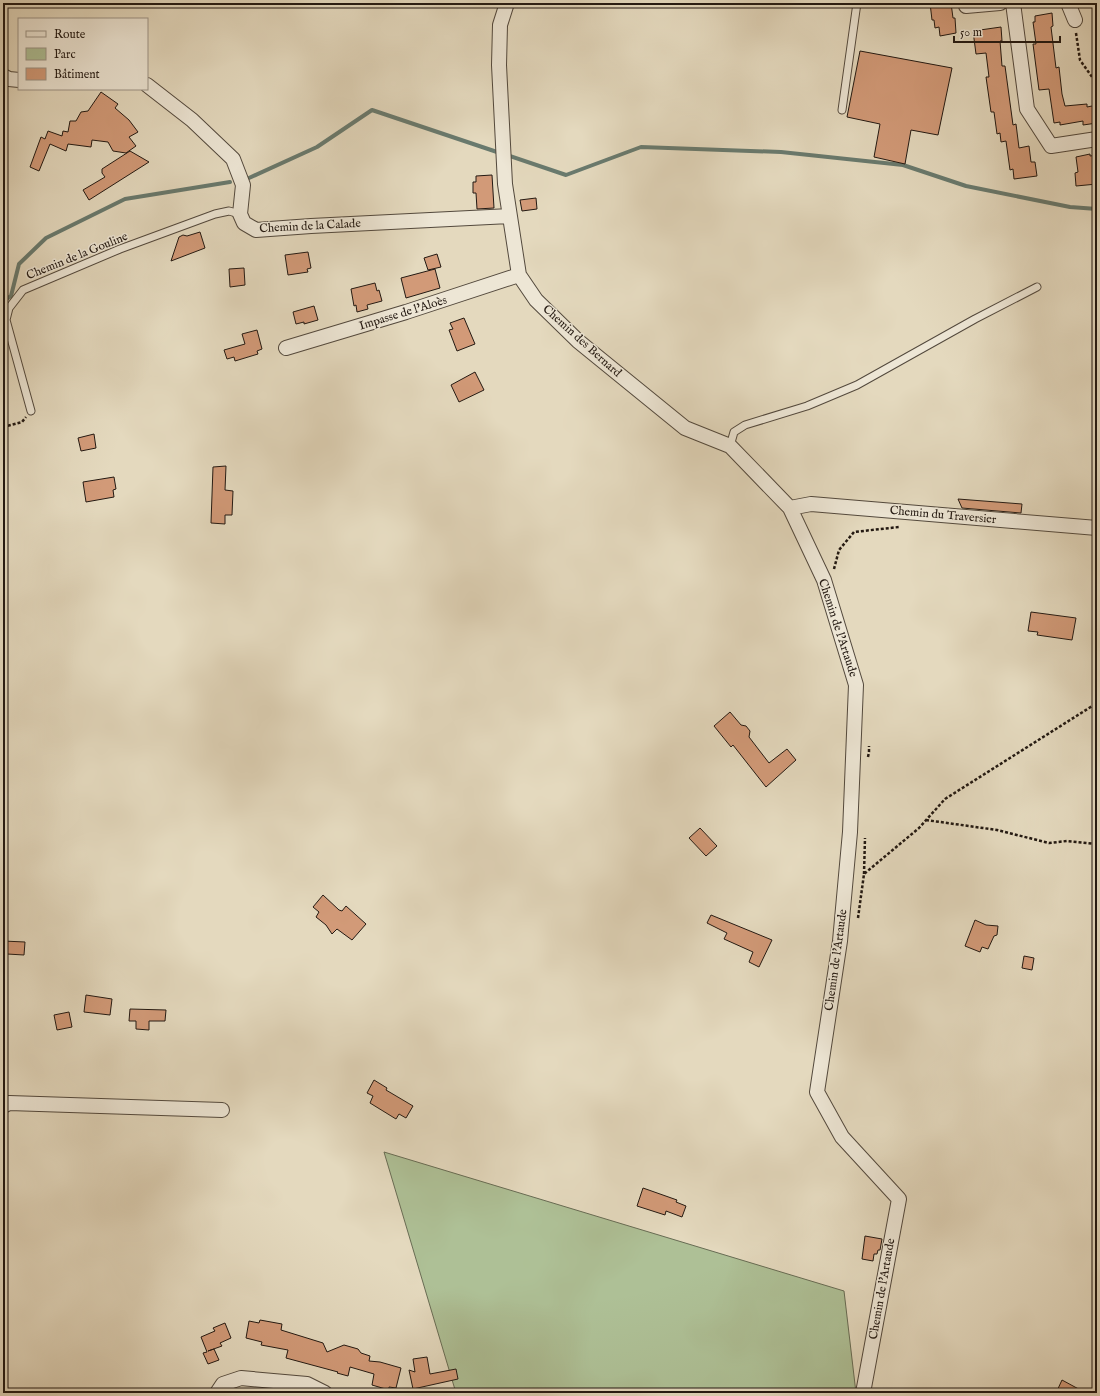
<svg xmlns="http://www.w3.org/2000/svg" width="1100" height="1396" viewBox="0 0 1100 1396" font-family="'IM FELL English',serif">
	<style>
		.green { fill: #aec096; stroke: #686c54 }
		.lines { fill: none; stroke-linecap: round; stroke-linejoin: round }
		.stream { stroke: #697a6e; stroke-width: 4 }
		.building { fill: #d29a78; stroke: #231912 }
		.service-casing { stroke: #53493d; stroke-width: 9 }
		.minor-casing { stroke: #53493d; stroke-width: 16 }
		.path { stroke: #231912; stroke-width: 2.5; stroke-dasharray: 3 2; stroke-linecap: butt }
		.service { stroke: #ede6d5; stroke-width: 7 }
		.minor { stroke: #ede6d5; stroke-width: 14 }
		.labels { text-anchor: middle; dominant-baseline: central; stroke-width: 3; stroke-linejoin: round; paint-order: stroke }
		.street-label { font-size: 12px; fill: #231912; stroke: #ede6d5 }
	</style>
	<rect width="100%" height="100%" fill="#e4d9be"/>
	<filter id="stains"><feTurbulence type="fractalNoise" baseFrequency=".005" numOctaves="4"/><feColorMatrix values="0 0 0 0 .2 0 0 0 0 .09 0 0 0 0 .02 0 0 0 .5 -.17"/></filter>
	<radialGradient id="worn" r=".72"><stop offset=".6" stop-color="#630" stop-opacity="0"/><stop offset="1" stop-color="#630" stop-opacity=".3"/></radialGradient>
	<path class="green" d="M384,1152l460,139 12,102h-400z"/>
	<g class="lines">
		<path class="stream" d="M507,155l59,20 75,-28 140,5 122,13 63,21 104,21 27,2
			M249,178l68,-31 55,-37 128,43
			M3,301l8,-5 8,-32 27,-26 79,-39 105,-17"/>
	</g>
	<path class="building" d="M930,3h21l2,15h2l1,15 -16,3 -1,-9 -4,1 -1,-8h-2z
		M1052,13l1,13 -2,1 5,41 3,-1 3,27 3,12 22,-2v3l10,-2v18l-14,2v-4l-23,4v-3l-6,1 -5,-34 -10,1 -6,-46h3l-3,-22h2v-6z
		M1001,27l1,14h-2l2,25h3l8,59 3,-1 3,24 10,-2 2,16h4l2,14 -23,3 -1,-10 -3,1 -4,-29 -5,1 -1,-9 -3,1 -3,-22h-3l-5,-35h3l-3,-24 -10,1 -3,-23z
		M860,51l92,17 -14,67 -27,-5 -6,34 -31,-7 6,-33 -33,-7z
		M101,92l17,12 -3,4 14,12 9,12 -9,5 7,9 -10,7 -13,-2 -5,-9 -16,-2 -1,7 -23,-3 -2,7 -16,-7 -11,27 -9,-4 11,-30 4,2 3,-8 14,5 1,-5 5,1 2,-11h6l5,-9 7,-1z
		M130,151l19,11 -60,38 -6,-10 22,-13 -3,-4v-4z
		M1090,154v2l7,-1v29l-21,2 -1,-13 3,-1 -2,-15z
		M492,175l2,33 -17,1 -1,-16h-3v-11h3v-6z
		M536,198l1,11 -15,2 -2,-11z
		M200,232l5,16 -34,13 8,-24 4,-2 4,1z
		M308,252l3,16 -4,1 1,3 -20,3 -3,-20z
		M437,254l4,13 -13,3 -4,-12z
		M244,268l1,17 -15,2 -1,-18z
		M435,269l5,19 -34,10 -5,-20z
		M375,283l2,8 2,-1 3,11 -15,4 1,4 -11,3 -1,-7 -2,1 -3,-17z
		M314,306l4,14 -14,4v-2l-8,2 -3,-12z
		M464,318l11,26 -18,7 -8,-21 4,-1 -3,-6z
		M257,330l5,19 -5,2 1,3 -23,7 -1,-4 -7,2 -3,-9 21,-6 -3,-10z
		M475,372l9,18 -25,12 -8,-17z
		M94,434l2,14 -15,3 -3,-13z
		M226,466l-1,24 8,1 -1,24h-7v9l-14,-1 2,-56z
		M114,477l2,12 -3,1 1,7 -28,5 -3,-20z
		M958,499l64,5 -1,9 -59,-5z
		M1031,612l45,6 -4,22 -35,-5 1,-3 -10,-1z
		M730,712l11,13 5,1 4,5 -1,6 20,26 18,-14 9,11 -30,27 -33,-42 -2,2 -17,-21z
		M700,828l17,18 -11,10 -17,-18z
		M323,895l16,15 3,1 4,-5 20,18 -14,16 -15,-11 -5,5 -6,-9 -10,-8 3,-5 -6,-5z
		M711,915l61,25 -13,27 -10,-5 4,-10 -29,-13 3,-6 -20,-10z
		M975,920l11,5 12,1 -1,9 -3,1 -6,13 -6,-2 -2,5 -15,-6z
		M3,941l22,1 -1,13 -17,-1v-2h-4z
		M1024,956l10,2 -2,12 -10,-2z
		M86,995l26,4 -2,16 -26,-3z
		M130,1009l36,1 -1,11h-16v9l-13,-1v-8h-7z
		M69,1012l3,15 -15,3 -3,-15z
		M374,1080l13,8 -1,2 27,16 -7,12 -7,-4 -3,5 -26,-16 3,-7 -6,-3z
		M643,1188l34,12 -1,2 10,4 -4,11 -16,-6 -1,4 -28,-9z
		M865,1236l17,3 -2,11h-2l-1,4h-3l-1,7 -11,-2z
		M260,1320l22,4 -1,6 42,13 4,9 17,-7 14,4 3,4 9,3 -1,5 11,1 21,6 -5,20 -7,-1v3l-17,-5 2,-11 -24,-7 -2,9 -11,-3 1,-1 -52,-14 2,-8 -27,-5 1,-3 -16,-4 3,-17 10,2z
		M225,1323l6,15 -11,5 2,3 -14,5 6,-2 5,11 -11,4 -5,-11 4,-1 -6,-15 14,-6 -2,-3z
		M427,1357l3,17 26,-5 2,10 -45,10 -4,-19 6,2 -2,-13z
		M1062,1380l24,13h-30z"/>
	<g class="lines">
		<g class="service-casing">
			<path id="service" d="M842,110l15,-107
				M31,411l-25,-91 3,-12 14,-18 97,-41 95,-35 14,-3 11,3
				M730,446l4,-14 11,-7 62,-19 50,-21 118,-66 62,-32"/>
		</g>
		<g class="minor-casing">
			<path id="minor" d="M507,3l-7,22 -1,40 6,119 14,91 17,25 42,41 107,87 45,18 60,62 34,72 32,105 -6,147 -10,109 -23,151 25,45 57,62 -36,194
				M1013,3l14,106 24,37 46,-7
				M1068,3l7,17
				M966,6l34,-3
				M3,76l6,3 10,1
				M147,85l45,35 41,39 10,26 -3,29 4,9 12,7 55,-4 199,-10
				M286,348l120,-36 113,-37
				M790,508l21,-4 286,24
				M3,1106l6,-3 213,7
				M217,1393l6,-9 18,-6 66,6 18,9"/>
		</g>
		<path class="path" d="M1076,33l4,27 17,24
			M3,427l19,-5 4,-5
			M834,569l5,-19 15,-18 45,-5
			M868,757l1,-5v-6
			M926,820l71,10 52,13 18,-2 30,3
			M864,874l1,-36
			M858,918l6,-44 55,-46 26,-29 152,-96"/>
		<use href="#service" class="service"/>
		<use href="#minor" class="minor"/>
	</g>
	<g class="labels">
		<g class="street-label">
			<text transform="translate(310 226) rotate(-3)">Chemin de la Calade</text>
			<text transform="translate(77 256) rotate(-22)">Chemin de la Gouline</text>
			<text transform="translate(403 313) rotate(-17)">Impasse de l'Aloès</text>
			<text transform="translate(582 341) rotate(42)">Chemin des Bernard</text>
			<text transform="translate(943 515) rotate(5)">Chemin du Traversier</text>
			<text transform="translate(838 628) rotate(72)">Chemin de l'Artaude</text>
			<text transform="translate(836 960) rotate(-82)">Chemin de l'Artaude</text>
			<text transform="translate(882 1289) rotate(-80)">Chemin de l'Artaude</text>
		</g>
	</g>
	<rect width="1100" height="1396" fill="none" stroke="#e4d9be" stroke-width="16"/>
	<rect x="4" y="4" width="1092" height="1388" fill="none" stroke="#231912" stroke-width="2"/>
	<rect x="8" y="8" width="1084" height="1380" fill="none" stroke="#231912"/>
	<rect x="18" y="18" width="130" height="72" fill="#ede6d5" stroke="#9c9487"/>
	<rect x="26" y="31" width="20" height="6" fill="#ede6d5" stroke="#9c9487"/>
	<text x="54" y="38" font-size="12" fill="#231912">Route</text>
	<rect x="26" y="48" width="20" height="12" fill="#aec096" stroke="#9c9487"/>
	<text x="54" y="58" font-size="12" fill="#231912">Parc</text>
	<rect x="26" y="68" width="20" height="12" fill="#d29a78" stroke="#9c9487"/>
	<text x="54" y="78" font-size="12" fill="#231912">Bâtiment</text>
	<path d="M954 36v6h106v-6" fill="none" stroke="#231912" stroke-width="2"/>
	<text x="960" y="36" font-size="12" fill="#231912" stroke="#ede6d5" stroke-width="3" paint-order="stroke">50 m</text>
	<rect width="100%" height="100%" filter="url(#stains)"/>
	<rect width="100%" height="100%" fill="url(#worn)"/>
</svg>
